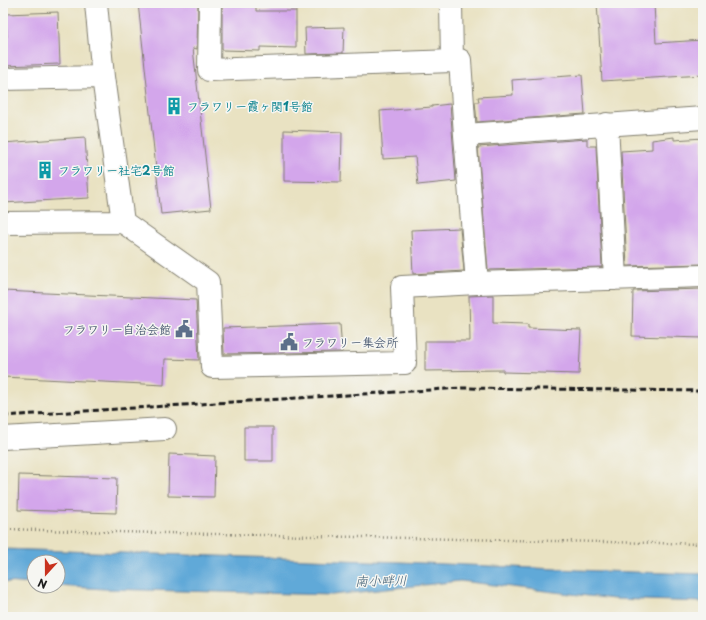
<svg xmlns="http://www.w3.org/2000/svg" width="706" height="620" viewBox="0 0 706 620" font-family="'Playpen Sans','Klee One',sans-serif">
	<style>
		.water { fill: #61a9d8; stroke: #3e627a }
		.building { fill: #d3a6eb }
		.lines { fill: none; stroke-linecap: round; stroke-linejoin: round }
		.street-casing { stroke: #827f6f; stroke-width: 24 }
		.path { stroke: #827f6f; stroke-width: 2.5; stroke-dasharray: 1 3; stroke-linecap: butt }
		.street { stroke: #fff; stroke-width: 22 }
		.rail { stroke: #1c1c1c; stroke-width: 3; stroke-dasharray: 6 3; stroke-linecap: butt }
		.labels { text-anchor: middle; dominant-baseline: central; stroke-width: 3; stroke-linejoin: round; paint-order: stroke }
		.culture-label { font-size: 12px; font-weight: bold; fill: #0d838f; stroke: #f6f6f2; text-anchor: start }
		.service-label { font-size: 12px; font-weight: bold; fill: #4e5e75; stroke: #f6f6f2; text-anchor: end }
		.water-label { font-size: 13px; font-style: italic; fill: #3b5b71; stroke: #f6f6f2 }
	</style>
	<rect width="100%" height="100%" fill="#f6f6f2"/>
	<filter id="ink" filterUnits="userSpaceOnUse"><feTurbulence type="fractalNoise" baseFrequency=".025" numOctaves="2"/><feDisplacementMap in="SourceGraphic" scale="8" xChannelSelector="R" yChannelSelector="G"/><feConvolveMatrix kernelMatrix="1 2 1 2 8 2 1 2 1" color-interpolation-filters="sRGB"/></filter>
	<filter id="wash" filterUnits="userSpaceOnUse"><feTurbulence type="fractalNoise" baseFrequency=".012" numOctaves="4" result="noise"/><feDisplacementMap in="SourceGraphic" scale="16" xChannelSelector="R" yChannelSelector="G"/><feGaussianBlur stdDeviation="0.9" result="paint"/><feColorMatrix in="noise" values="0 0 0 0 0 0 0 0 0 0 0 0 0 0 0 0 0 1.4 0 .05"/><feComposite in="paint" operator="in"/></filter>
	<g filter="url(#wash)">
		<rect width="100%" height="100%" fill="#e9e2c2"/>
		<path class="water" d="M3,549l398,13 200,9 102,3v28l-89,-3 -154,-18 -128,14 -228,-6 -46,-3v-24h-24v22l-31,-2z"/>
		<g id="blocks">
			<path class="building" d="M138,3h60l-1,46 -4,-1 18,161 -50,5z
				M222,3h34v8h40v37l-36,-1v4l-38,-1z
				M597,3h57l2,40 47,-3v35l-101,6z
				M58,12l2,52 -57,2v-28l4,-1 -1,-23z
				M344,27l-1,26 -37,1 -1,-26z
				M582,75l3,39 -108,8 -2,-20h4l-1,-5 35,-2 -1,-15z
				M450,104l6,77 -38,4 -3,-28 -32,2 -3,-48 52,-4v-1z
				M284,130l58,2 -1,50 -57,-1z
				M85,137l4,61 -86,5v-60z
				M674,137v3l29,-2v126l-76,2 -6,-115 31,-2v-9z
				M587,139v7h9l6,121 -114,3 -10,-123z
				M460,228l4,43 -51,3 -2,-44z
				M703,289v49l-71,-2 1,-45z
				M3,291l193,9 3,60 -34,-1 -1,26 -161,-8z
				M493,295v28l35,1v4l53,2 -2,44 -76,-2v-2l-78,1v-30h45l-1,-45z
				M340,324l2,28 -118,2 -1,-26z
				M244,427h29v34h-29z
				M169,454l46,2 -1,41 -46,-1z
				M19,475l98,3 -1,35 -98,-3z"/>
		</g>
	</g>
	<g filter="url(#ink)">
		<use href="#blocks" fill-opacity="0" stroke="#827f6f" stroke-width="1"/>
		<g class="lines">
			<g class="street-casing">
				<path id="street" d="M96,3l7,74 20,145 85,60 4,85 193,-4 -3,-76 75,-4 -12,-148 -5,-75 -8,1 -1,-58
					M210,3l-1,67 243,-9
					M3,79l100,-2
					M607,124l8,155
					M465,135l238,-17
					M3,223l120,-1
					M477,283l226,-7
					M3,438l162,-9"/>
			</g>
			<path class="path" d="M3,529l113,3 587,12"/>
			<use href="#street" class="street"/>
			<path class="rail" d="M3,416l459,-28 241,3"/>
		</g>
	</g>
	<defs>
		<g id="building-bare" transform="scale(1.38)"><path d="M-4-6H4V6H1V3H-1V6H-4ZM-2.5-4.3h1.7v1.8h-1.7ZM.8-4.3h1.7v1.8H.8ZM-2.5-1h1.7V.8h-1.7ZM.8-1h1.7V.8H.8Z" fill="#0f9aa8" stroke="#f6f6f2" stroke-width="2.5" paint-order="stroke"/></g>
		<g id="civic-bare" transform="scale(1.38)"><path d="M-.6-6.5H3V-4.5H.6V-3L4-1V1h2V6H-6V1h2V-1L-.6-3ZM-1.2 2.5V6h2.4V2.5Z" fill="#5c6f8a" stroke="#f6f6f2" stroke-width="2.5" paint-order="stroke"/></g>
	</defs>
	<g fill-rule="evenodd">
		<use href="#building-bare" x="174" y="106"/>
		<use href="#building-bare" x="45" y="170"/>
		<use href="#civic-bare" x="184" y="329"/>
		<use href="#civic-bare" x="289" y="342"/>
	</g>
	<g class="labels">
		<g class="culture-label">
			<text x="187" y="106">フラワリー霞ヶ関1号館</text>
			<text x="58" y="170">フラワリー社宅2号館</text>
		</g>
		<g class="service-label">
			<text x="171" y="329">フラワリー自治会館</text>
			<text x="302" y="342" text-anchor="start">フラワリー集会所</text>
		</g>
		<g class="water-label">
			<text transform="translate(381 580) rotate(-1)">南小畔川</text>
		</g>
	</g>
	<rect width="706" height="620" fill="none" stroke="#f6f6f2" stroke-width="16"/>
	<g transform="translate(46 574) rotate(201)"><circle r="19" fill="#f6f6f2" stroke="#9f9f9c"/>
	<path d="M0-3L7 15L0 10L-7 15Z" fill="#c8321e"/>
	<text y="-6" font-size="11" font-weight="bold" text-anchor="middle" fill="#1c1c1c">N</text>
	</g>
</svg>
